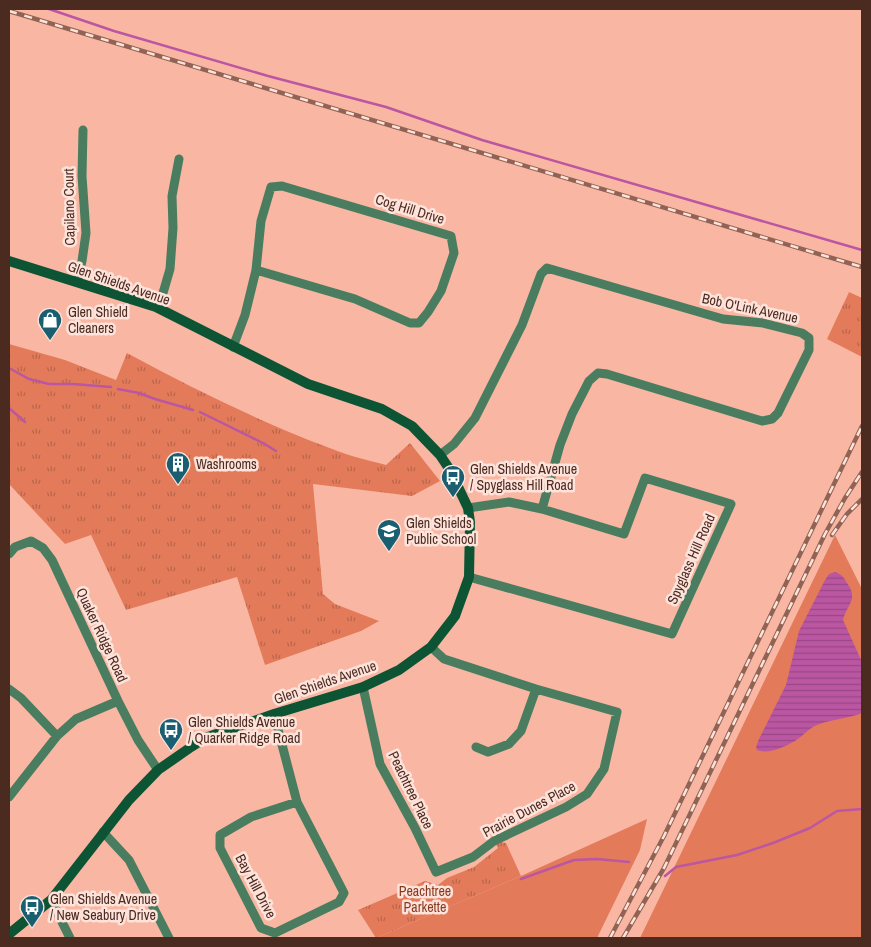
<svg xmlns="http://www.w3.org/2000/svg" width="871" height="947" viewBox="0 0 871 947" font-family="'Archivo Narrow',sans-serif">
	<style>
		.green { fill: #e37b5b }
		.park { fill: url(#park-tufts) }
		.water { fill: url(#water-rules) }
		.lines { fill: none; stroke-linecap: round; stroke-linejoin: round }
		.stream { stroke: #bb56a2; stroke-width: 2.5 }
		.street { stroke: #4a7d60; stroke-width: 9 }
		.secondary { stroke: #0d5434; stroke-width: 10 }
		.rail-casing { stroke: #916355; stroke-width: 4.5 }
		.rail { stroke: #fee3db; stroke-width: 2.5; stroke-dasharray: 8; stroke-linecap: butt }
		.labels { text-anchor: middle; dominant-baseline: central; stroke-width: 5; stroke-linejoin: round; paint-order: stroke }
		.street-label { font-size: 14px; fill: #4b2a20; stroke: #fee3db }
		.poi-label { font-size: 14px; fill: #4b2a20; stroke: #fee3db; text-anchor: start }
		.park-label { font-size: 14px; fill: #883a21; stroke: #fee3db }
	</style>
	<defs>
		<pattern id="park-tufts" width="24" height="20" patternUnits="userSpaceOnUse" patternTransform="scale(1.25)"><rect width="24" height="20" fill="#e37b5b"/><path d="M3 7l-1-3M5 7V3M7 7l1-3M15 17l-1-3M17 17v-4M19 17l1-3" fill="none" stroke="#ba654b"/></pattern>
		<pattern id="water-rules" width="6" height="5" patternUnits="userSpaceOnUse" patternTransform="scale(1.25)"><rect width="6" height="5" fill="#bb56a2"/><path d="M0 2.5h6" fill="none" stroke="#9a4784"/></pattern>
	</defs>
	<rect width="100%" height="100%" fill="#f9b7a3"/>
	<path class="green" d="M835,535l27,54v349h-222z
		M647,819l-7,31 -43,88h-221l145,-62z"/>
	<path class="park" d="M849,292l13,6v59l-35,-18z
		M9,344l56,16 51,20 11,-27c65,35 131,68 200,94 19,8 40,13 59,18l24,-22 30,38 -28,15 -99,-12 10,110 12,10 44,17 -18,10 -96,34 -28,-88 -111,33 -35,-75 -26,9 -56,-60z
		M494,841l12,2 15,33 -145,62 -18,-28 67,-29 13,4 9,-7 27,-11 24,-19z"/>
	<path class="water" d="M835,572c6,2 9,5 12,11 12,17 0,21 -4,37l19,42v51c-14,6 -31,6 -45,12 -8,3 -13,10 -19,14 -11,7 -29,16 -41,11l-1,-3 3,-8 27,-54 13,-54 26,-51 4,-6z"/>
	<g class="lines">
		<path class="stream" d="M49,9l65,22 154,45 118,31 96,33 380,110
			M9,368l20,11 20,5h24l38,3
			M118,389l21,4 16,6 38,11
			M9,408l16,14
			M200,412l63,31 13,8
			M665,876l11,-9 61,-12 36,-12 37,-15 27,-17 25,-2
			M521,879l53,-19 23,-1 32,3"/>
		<path class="street" d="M77,282l5,-21 4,-28 -4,-57 1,-46
			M156,307l7,-14 7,-24 3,-41 -1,-32 7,-37
			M233,347l12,-32 11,-45 5,-49 10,-34 11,-1 169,50 3,17 -13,38 -13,21 -9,11h-9l-55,-24 -99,-29
			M440,455l14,-11 21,-26 47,-93 19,-51 6,-6 176,51 40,4 39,10 7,5v12l-31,63 -6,6 -10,2 -155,-47 -9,-1 -9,8 -17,33 -12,31 -18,64
			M468,508l41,-6 33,7 82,25 21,-56 86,26 -59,130 -203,-57
			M9,554l6,-7 16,-6 12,7 9,12 66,141 20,39 20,30
			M363,687l17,77 35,64 21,44 37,-15 21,-16 72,-34 21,-13 17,-25 13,-57 -81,-23 -92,-30 -13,-12
			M9,689l12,9 36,38
			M274,714l23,88 47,91 -5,9 -64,31 -14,-5 -41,-80v-13l31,-18 46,-15
			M476,747l12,5 21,-8 12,-13 15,-42
			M9,797l48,-61 19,-17 42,-18
			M103,832l26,28 40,78
			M51,900l19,38"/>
		<path class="secondary" d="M9,261l147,46 152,77 74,25 30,17 28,29 10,15 18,38 2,14 -1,55 -14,39 -24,31 -32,23 -36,17 -89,27 -69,24 -14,9 -33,23 -29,30 -78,100 -42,34"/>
		<g class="rail-casing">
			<path id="rail" d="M9,11l853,256
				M832,535l15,-21 15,-15
				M610,938l54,-102 198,-410
				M623,938l41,-70 161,-334 20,-36 17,-26"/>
		</g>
		<use href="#rail" class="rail"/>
	</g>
	<defs>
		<g id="shop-pin" transform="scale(1.25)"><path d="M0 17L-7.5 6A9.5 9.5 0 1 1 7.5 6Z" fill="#195f71" stroke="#fee3db"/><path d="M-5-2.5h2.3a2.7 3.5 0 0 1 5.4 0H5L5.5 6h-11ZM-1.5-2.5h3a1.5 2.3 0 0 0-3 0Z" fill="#fff"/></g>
		<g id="building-pin" transform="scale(1.25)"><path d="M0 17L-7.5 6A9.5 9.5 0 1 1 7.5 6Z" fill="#195f71" stroke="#fee3db"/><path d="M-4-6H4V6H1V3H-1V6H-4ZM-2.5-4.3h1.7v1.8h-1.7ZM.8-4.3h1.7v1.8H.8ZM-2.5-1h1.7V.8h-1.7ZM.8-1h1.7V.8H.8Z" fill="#fff"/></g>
		<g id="bus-pin" transform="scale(1.25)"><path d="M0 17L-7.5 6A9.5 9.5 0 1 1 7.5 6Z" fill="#195f71" stroke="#fee3db"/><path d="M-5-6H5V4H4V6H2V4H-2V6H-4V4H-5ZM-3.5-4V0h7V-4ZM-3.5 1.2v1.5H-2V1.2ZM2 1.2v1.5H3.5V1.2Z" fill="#fff"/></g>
		<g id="school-pin" transform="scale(1.25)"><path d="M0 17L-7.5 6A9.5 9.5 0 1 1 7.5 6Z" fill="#195f71" stroke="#fee3db"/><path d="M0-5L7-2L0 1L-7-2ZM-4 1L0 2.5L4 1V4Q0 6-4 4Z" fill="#fff"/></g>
	</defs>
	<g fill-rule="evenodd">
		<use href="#shop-pin" x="50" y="320"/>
		<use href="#building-pin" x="178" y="464"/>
		<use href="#bus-pin" x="453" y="477"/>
		<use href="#school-pin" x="389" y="531"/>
		<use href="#bus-pin" x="171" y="730"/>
		<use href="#bus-pin" x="32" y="907"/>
	</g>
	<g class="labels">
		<g class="street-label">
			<text transform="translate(69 207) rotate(-91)">Capilano Court</text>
			<text transform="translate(410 209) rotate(17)">Cog Hill Drive</text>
			<text transform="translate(119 283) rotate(19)">Glen Shields Avenue</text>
			<text transform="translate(750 308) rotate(12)">Bob O'Link Avenue</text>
			<text transform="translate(691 559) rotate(-66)">Spyglass Hill Road</text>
			<text transform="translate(102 635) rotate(65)">Quaker Ridge Road</text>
			<text transform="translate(325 682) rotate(-19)">Glen Shields Avenue</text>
			<text transform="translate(411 790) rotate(64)">Peachtree Place</text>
			<text transform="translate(529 809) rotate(-28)">Prairie Dunes Place</text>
			<text transform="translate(256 886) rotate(62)">Bay Hill Drive</text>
		</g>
		<g class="poi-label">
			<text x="68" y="312">Glen Shield<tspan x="68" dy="16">Cleaners</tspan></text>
			<text x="196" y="464">Washrooms</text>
			<text x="470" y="469">Glen Shields Avenue<tspan x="470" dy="16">/ Spyglass Hill Road</tspan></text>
			<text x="406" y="523">Glen Shields<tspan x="406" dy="16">Public School</tspan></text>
			<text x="188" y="722">Glen Shields Avenue<tspan x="188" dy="16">/ Quarker Ridge Road</tspan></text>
			<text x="50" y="899">Glen Shields Avenue<tspan x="50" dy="16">/ New Seabury Drive</tspan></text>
		</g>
		<g class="park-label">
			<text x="425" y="891">Peachtree<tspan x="425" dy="16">Parkette</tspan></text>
		</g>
	</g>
	<rect width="871" height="947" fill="none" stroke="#4b2a20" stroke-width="20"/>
</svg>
